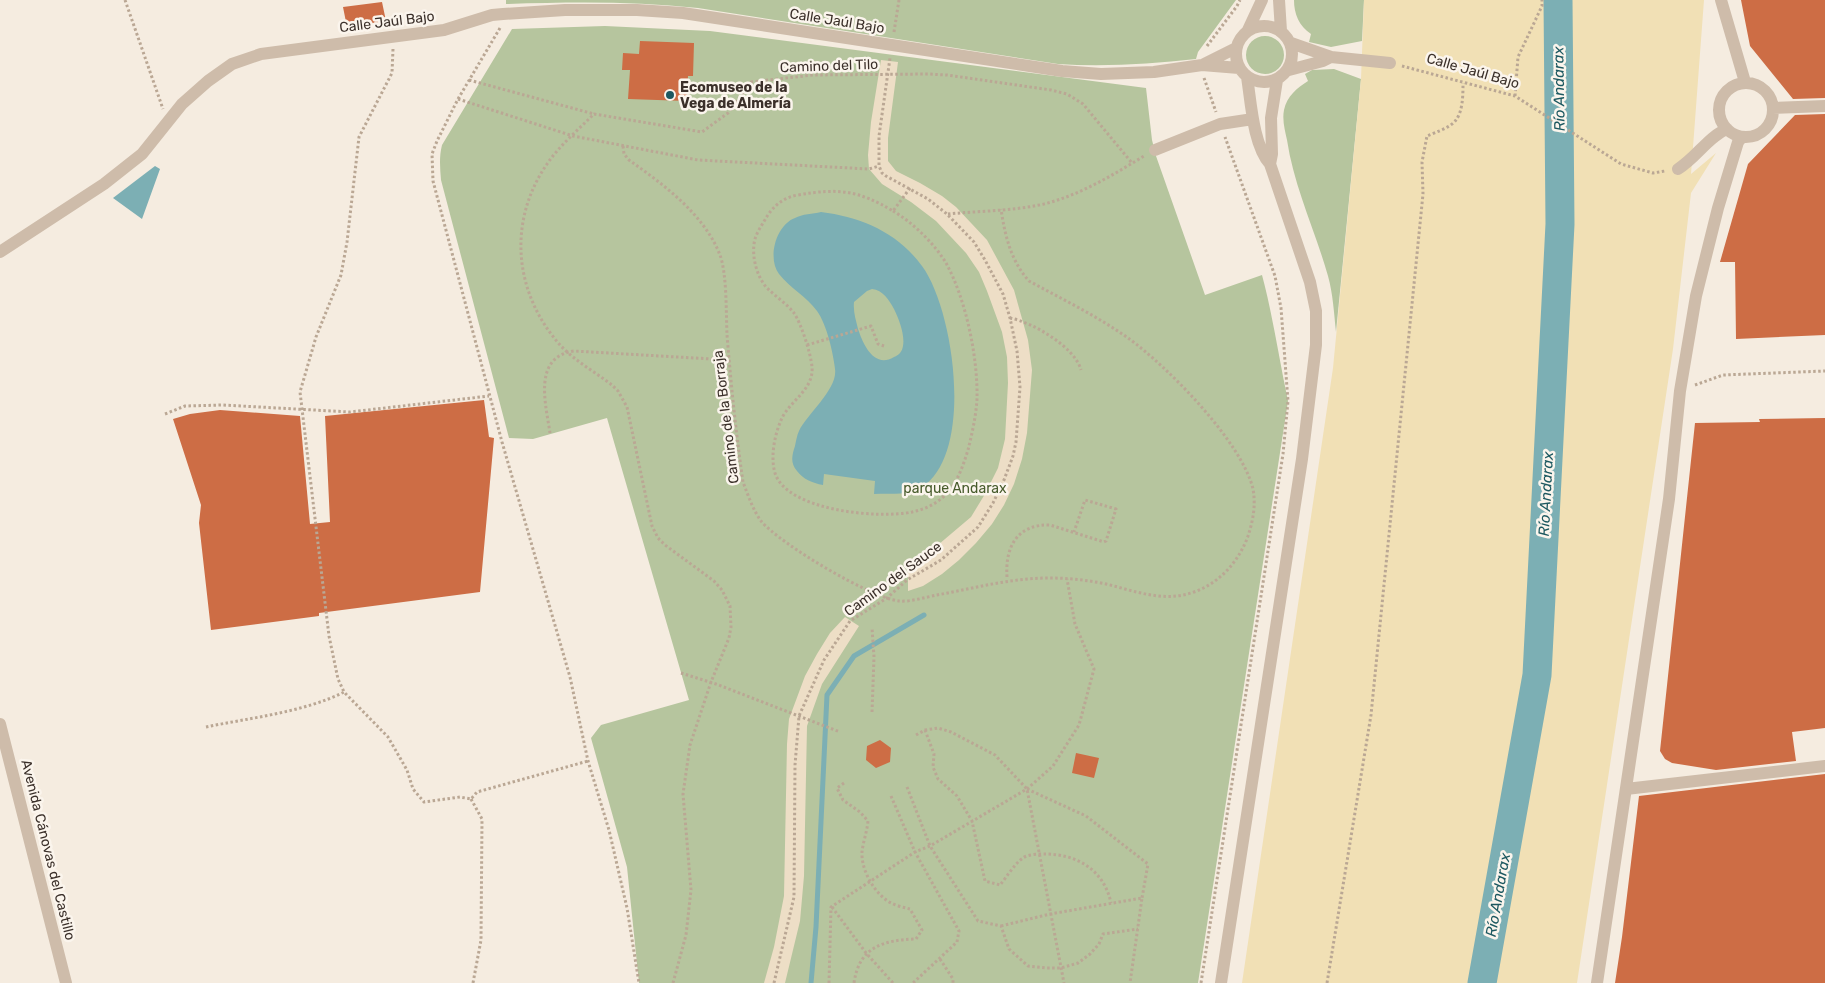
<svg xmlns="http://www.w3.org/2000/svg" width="1825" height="983" viewBox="0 0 1825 983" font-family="Rubik,sans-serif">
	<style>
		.green { fill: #b6c59e }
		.sand { fill: #f1e0b5 }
		.plaza { fill: #eddec6 }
		.water { fill: #7cafb4; fill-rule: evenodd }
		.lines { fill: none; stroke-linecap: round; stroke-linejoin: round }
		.stream { stroke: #7cafb4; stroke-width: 5 }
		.river { stroke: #7cafb4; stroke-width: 29 }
		.building { fill: #cd6d45 }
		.path { stroke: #baa794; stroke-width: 3; stroke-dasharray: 2.5 2.5; stroke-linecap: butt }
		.minor { stroke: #cebcaa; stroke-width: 12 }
		.poi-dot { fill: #1c5860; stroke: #fbf5ed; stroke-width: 2 }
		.labels { text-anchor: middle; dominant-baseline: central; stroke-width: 5; stroke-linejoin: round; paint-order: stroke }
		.street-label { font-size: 14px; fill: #3b302a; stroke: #fbf5ed }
		.poi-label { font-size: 14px; font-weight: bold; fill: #3b302a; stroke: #fbf5ed; text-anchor: start }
		.park-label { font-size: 14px; fill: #475b2c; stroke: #fbf5ed }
		.water-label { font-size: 15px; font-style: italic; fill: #1c5860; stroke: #fbf5ed }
	</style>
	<rect width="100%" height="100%" fill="#f5ece0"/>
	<path class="green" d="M506,0h730l-38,52 -2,7c-46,5 -92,8 -138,5l-360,-56c-64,-7 -128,-6 -192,-4z
		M1294,0h70l-2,41 -31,6 -22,-5 2,-8c-12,-8 -17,-20 -17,-34z
		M605,26l105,5 436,57 6,52 4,16 49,139 57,-20c11,41 17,84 26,126l-90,582h-559l-12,-116 -36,-129 10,-13 88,-25 -82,-282 -74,21 -24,-1 -68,-258c-1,-12 -2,-23 1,-35l70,-116z
		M1246 55a19 19 0 1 1 38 0a19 19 0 1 1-38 0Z
		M1334,69l27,10 -25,253c-2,-19 -3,-38 -8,-56 -13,-46 -34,-89 -41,-136 -2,-9 -5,-20 -3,-30 3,-14 13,-22 24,-29l-3,-7 7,-4z"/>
	<path class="sand" d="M1364,0h340l-13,174 25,-21 -25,40 -18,156 -96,634h-335l91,-615 28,-289z"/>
	<path class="plaza" d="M881,60l17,2 -10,76v23l8,10 24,12 22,13 14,11 31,33 27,50 14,50 4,30 -5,63 -5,26 -8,25 -10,21 -12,19 -16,19 -17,17 -17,14 -19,12 -15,5v-26l24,-15 39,-33 14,-23 13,-26 7,-29 3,-56 -1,-26 -5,-25 -15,-41 -8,-19 -13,-19 -30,-32 -25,-19 -29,-18 -13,-15 -1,-14 3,-33z
		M845,617l14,9 -37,58 -15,42 -3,150 -4,45 -15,62h-21l10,-36 10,-51 3,-152 2,-25 16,-43 12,-22 13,-21z"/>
	<path class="water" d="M155,166l5,3 -18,50 -29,-21z
		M821,212c40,5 76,20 101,54 32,43 53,187 0,221 -14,9 -32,6 -48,7l1,-13 -51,-7 -1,11c-11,-2 -20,-6 -26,-14 -7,-8 -5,-16 -2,-25 1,-5 2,-11 4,-15 9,-18 39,-42 36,-62 -2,-16 -8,-44 -18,-58 -10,-14 -27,-23 -38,-37 -12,-16 -3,-49 16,-56 7,-4 18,-4 26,-6zM872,289c11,1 17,11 22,20 5,10 11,26 9,37 -1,6 -4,9 -9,11 -20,12 -31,-13 -36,-28 -2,-9 -5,-17 -4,-27l13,-11z"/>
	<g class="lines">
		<path class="stream" d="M811,983l5,-56 11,-232 27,-39 70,-41"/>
		<path class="river" d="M1482,983l55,-308 23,-451 -2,-224"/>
	</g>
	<path class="building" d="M1741,0h84v98l-32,1 -43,-53z
		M382,2l4,19 -39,6 -4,-20z
		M640,41l54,2 -1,33h-5l-1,25 -59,-2 2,-29h-8l1,-17 16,1z
		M1825,114v221l-89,4 -1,-77h-15l28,-98 47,-49z
		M484,400l5,37 5,1 -14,154 -161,21v3l-108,14 -12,-107 2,-18 -28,-86 17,-5 30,-4 80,6 10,108 20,-2 -5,-106z
		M1825,418v310l-33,4 4,29 -80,9 -44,-7 -7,-4 -5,-8 35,-328 65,-1 -1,-3z
		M880,740l11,8 -1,14 -14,6 -10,-8 1,-14z
		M1076,753l23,5 -5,20 -22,-5z
		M1825,774v209h-210l7,-46 17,-141z"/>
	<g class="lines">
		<path class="path" d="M125,0l38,109
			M500,28l-42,71 -21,42 -5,13 1,27 69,261 68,235 18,84 21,69 18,78 12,75
			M894,32l5,-32
			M1207,46l30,-40 3,-6
			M393,49l-1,24 -33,64 -12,105 -6,33 -25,62 -16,55 29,244 9,43 6,13 44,45 19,33 6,19 11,13 36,-5 11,2 6,-7 111,-31
			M1402,66l113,30 106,68 32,9 12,-2
			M1204,78l12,34
			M469,80l125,34
			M1515,96l3,-39 24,-51v-6
			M458,99l115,37 125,24 171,9 10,-3
			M623,146l1,8 5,6c35,25 75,54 91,95 7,19 6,58 7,80 4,49 9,99 16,147 5,13 10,28 18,39 19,23 110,77 138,80 12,1 27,-4 38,-6 37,-7 75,-17 112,-17 19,0 38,2 57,6 29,7 58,19 88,8 26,-9 45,-31 54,-56 5,-15 8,-31 5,-47 -11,-47 -86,-123 -125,-151 -31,-22 -66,-39 -99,-57 -18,-20 -24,-45 -28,-72
			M893,211c19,11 41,32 53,52 20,36 32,95 31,136 -1,17 -5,35 -9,51 -6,19 -13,40 -30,51 -8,6 -17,9 -26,11 -33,7 -125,-1 -137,-39 -5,-17 0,-40 7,-55 9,-18 32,-29 30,-51 -1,-13 -11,-44 -18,-54 -7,-9 -19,-17 -27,-25 -11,-12 -16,-34 -12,-49 2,-7 7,-14 11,-21 7,-12 18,-21 32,-23 40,-7 60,-5 95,16l17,-23
			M948,214c31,-3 65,-3 96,-10 36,-9 69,-29 100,-48
			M1010,318c22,4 65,29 71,52
			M807,345l64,-19 7,18 6,2
			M1695,385l28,-10 102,-4
			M165,414l20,-8 38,-1 127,7 139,-16
			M550,433c-4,-28 -18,-76 24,-82l155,9
			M1007,577c-2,-30 10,-53 43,-52l54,17 2,-1 10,-32 -31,-9 -11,32
			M681,673l35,11 124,48
			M872,712l2,-55 -2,-29
			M206,727c43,-9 99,-15 138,-35
			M925,730l9,24 -1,13 5,12 19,17 15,25 13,60 15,4c6,-7 15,-22 23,-27 5,-4 16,-4 22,-4 32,0 59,16 66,49
			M916,735l9,-5 13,-2 13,4 44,23 32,34 37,194
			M844,783l-7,5 6,12 17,12 8,9c-1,11 -5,21 -6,31 -1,16 10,37 23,47 7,6 17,8 25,10l12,21 -6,9c-33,1 -57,8 -62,44
			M907,787l23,59 48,75 23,5 8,23 19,17 19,2h14l17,-5 12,-9 9,-10 4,-10 35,-5
			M1027,789l59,27 62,48 -6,34
			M891,796l24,56 44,79 -2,11 -44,41
			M471,799l11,20 -1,121 -8,43
			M832,907l34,46 27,30
			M1001,926l49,-12 92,-16 -12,85
			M940,959l13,20v4
			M673,983l13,-48 5,-45 -8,-96 7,-49 21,-63 18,-44 2,-11 -1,-21 -8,-16 -8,-9 -49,-36 -7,-7 -6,-12 -25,-119 -9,-16 -6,-6c-17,-13 -37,-24 -51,-39 -47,-52 -54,-124 -14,-182 13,-19 31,-34 47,-50l108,18 26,-19 23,-31 62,-7 115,-1 19,1 104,15 16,4 16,10 49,59
			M774,983l20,-86 1,-132 4,-49 25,-56 26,-39 37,-23 20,-18 34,-20 37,-33 15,-24 11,-23 9,-24 3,-14 4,-55 -3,-36 -7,-33 -7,-24 -18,-34 -11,-18 -27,-28 -19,-15 -42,-23 -4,-3 -3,-7v-30l11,-78
			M829,983l2,-76 84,-55 15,-6 97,-57 26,-23 26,-41 15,-56 -19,-45 -8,-45
			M1201,983l82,-529 5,-53 -7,-93 -6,-32 -50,-139
			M1327,983l44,-268 52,-521 -1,-32 5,-26c9,-4 23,-8 29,-16 7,-9 7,-26 7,-37"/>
		<path class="minor" d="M1279,0l2,31
			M1721,0l24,82
			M1236 54a28 28 0 1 1 56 0a28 28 0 1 1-56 0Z
			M1248,30l14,-30
			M1291,43l40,14 59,6
			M1204,64l32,-16
			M1289,70l34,-9 8,-4
			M1719 110a27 27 0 1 1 54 0a27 27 0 1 1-54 0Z
			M1773,108l52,-2
			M1155,150l65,-26 33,-5
			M1270,164l2,-10 -1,-36 6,-38
			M1678,169c18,-11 31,-33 49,-40
			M0,252l104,-68 38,-30 40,-50 26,-23 24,-17 29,-10 183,-24 48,-15 11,-1 62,-4h72l46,3 379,58 39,3 53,-2 48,-7 37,3
			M0,724l66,259
			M1626,789l199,-23
			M1221,983l81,-524 14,-114v-34l-6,-29 -40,-118c-17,-19 -19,-62 -23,-87
			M1597,983l72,-484 11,-108 16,-95 22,-88 20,-66 4,-5"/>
	</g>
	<circle class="poi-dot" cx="670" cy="95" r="5"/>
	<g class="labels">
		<g class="street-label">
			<text transform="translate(837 21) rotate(9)">Calle Jaúl Bajo</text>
			<text transform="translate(387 22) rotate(-7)">Calle Jaúl Bajo</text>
			<text transform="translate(829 66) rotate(-2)">Camino del Tilo</text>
			<text transform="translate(1473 71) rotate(16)">Calle Jaúl Bajo</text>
			<text transform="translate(726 417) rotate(-97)">Camino de la Borraja</text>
			<text transform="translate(893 579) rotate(-36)">Camino del Sauce</text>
			<text transform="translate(48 850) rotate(76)">Avenida Cánovas del Castillo</text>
		</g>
		<g class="poi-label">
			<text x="680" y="87">Ecomuseo de la<tspan x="680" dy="16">Vega de Almería</tspan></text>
		</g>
		<g class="park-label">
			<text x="955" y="488">parque Andarax</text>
		</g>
		<g class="water-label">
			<text transform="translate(1559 89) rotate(-91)">Río Andarax</text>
			<text transform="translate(1546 494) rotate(-87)">Río Andarax</text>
			<text transform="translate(1498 895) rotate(-80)">Río Andarax</text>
		</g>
	</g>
</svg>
